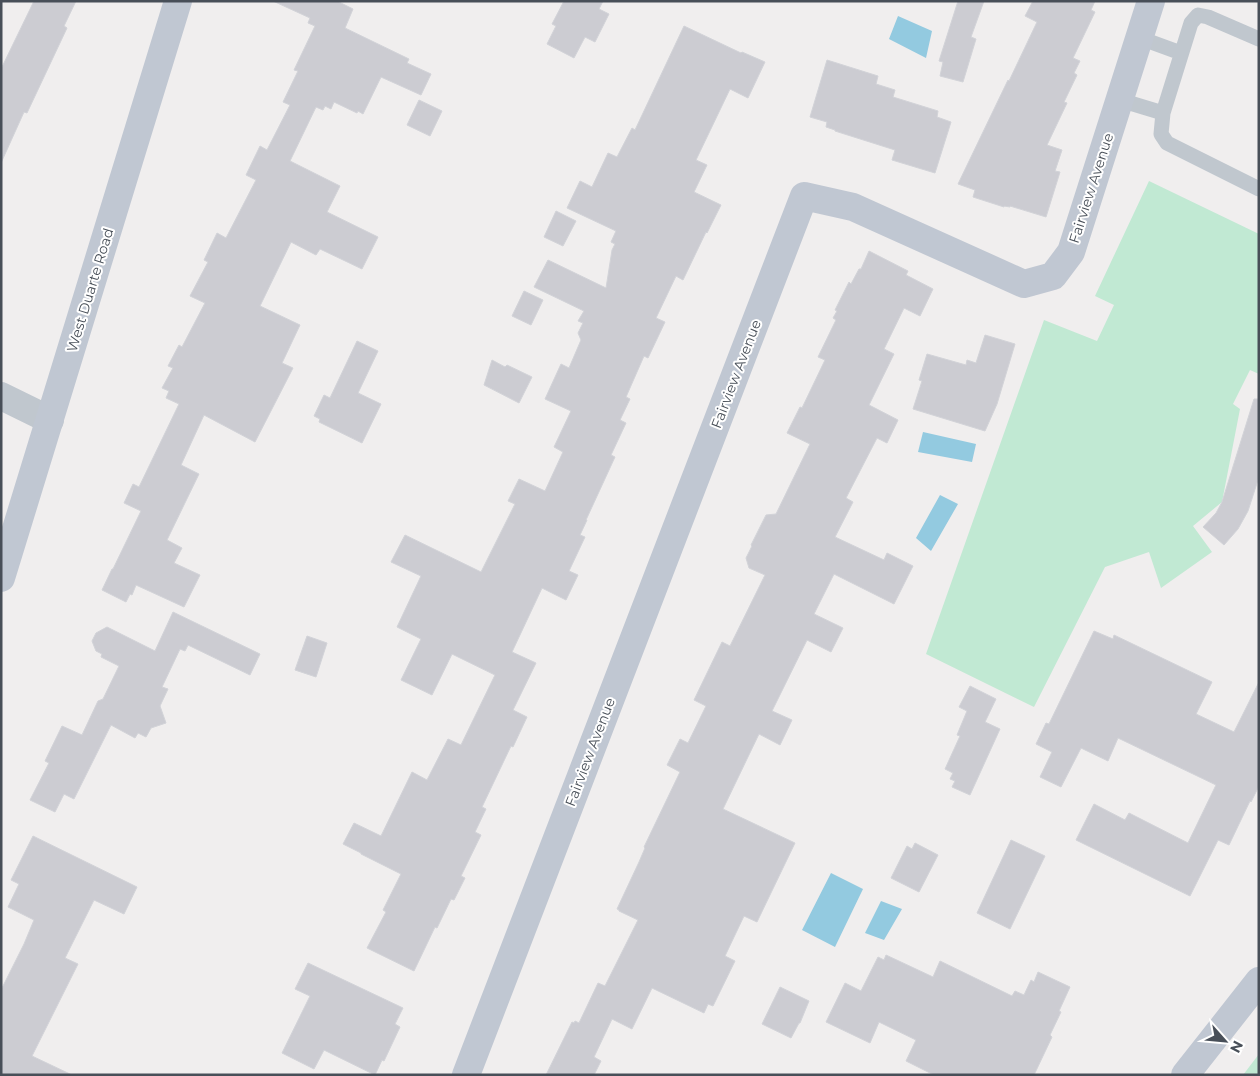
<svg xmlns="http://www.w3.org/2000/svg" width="1260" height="1076" viewBox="0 0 1260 1076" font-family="Montserrat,sans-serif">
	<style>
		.green { fill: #c1e9d3 }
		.water { fill: #93cae0 }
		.building { fill: #ccccd2; stroke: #d2d3d8 }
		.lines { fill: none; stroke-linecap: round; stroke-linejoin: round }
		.lane { stroke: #c0c7ce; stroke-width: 15 }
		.street { stroke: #c0c7ce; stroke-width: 28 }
		.secondary { stroke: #c0c7d2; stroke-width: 28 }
		.labels { text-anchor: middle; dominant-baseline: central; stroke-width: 4; stroke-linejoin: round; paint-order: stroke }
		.street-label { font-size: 14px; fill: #484f58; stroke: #fff }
	</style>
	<rect width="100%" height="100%" fill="#f0eeee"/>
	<path class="green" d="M1149,181l110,53v140l-9,-4 -17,34 7,5 -18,93 -29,24 19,26 -51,36 -12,-36 -44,15 -71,140 -108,-53 118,-334 53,21 17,-36 -19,-9z
		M1259,1054v21h-16z"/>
	<path class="water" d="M898,16l34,15 -6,27 -37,-19z
		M923,432l53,12 -4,18 -54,-10z
		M940,495l18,9 -27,47 -15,-13z
		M831,873l32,16 -28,58 -33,-17z
		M881,901l21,8 -18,31 -19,-7z"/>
	<path class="building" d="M34,1h42l-12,25 3,2 -40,85 -3,-1 -23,51v-94z
		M273,1h64l16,8 -8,19 64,31 -2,4 24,11 -10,21 -40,-18 -18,37 -5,-3 -1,2 -23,-11 -3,7 -6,-3 -2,4 -7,-3 -26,54 50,25 -13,26 51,25 -16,32 -42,-20 -4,6 -25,-13 -31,64 40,19 -18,38 11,5 -38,74 -51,-27 -23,50 18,9 -32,66 15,8 -8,15 26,12 -16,32 -48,-22 -4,10 -2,-1 -4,8 -24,-12 10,-21h1l28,-58 -17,-8 9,-19 6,3 40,-83 -13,-6 3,-7 -7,-3 11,-20 -5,-2 11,-21 3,2 23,-44 -15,-7 18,-34 -4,-2 13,-27 9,5 30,-58 -10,-5 14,-29 7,4 23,-45 -7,-3 15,-31 -4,-1 21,-44 -7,-3 2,-5z
		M564,1h39l-4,8 10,5 -14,28 -10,-5 -11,21 -27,-14 9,-18 -4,-2z
		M958,1h26l-13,36 5,2 -13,43 -23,-6 3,-14 -4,-1z
		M1033,1h62l-4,9 4,2 -22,46 7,3 -6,12 3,2 -13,27 3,1 -20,42 15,5 -7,21 5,1 -14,45 -36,-11v1l-6,-1v1l-31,-10 2,-7 -17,-6 50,-104 1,1 28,-59 -12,-6z
		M684,26l57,27 1,-1 23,10 -17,36 -18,-9 -34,71 11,5 -13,27 27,13 -14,28 -1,-1 -23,48 -7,-4 -20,42 9,4 -17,36 -4,-2 -18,41 4,2 -10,21 6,3 -15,32 4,2 -29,63h1l-7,15 5,2 -16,34 9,4 -12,25 -24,-12 -30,64 24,11 -23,47 14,7 -14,30 -2,-1 -29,61 4,2 -11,23 6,3 -20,41 4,2 -11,22 -3,-1 -14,29 -2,-1 -21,44 -47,-23 19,-36 -3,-2 18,-36 -40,-20v-1l-18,-9 11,-21 27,13 31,-64 15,8 21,-41 13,6 34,-70 -43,-21 -20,41 -31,-15 20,-41 -24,-12 24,-51 -30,-14 14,-27 76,37 34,-68 -7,-3 11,-22 26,12 18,-39 -9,-5 17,-36 -26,-12 16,-35 8,4 12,-28 -3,-7 5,-10 -5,-2 6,-10 -50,-24 14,-27 58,28 6,-38 3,-6 -4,-2 5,-11 -49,-23 13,-27 12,6 16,-34 9,4 15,-29 3,2z
		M827,60l51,16 -2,8 19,6 -2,7 45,14 -1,6 14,5 -16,51 -43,-13 3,-10 -60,-19v-1l-9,-3 1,-5 -17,-5z
		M419,100l23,11 -12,25 -23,-11z
		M556,211l20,10 -13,25 -19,-9z
		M869,251l39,20 -2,4 27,14 -13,27 -16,-8 -20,41 10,5 -25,51 29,15 -11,23 -10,-5 -31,60 7,4 -18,35 49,23 3,-7 26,13 -19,38 -60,-30 -20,40 29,14 -12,24 -24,-12 -35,71 20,9 -12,25 -21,-11 -36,75 72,34 -38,79 -13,-6 -19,40 10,5 -22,45 -5,-2 -4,9 -52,-25 -20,41 -20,-10 -18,38 7,4 -7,14h-48l26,-53 2,1 1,-2 4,2 19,-40 7,3 33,-66 -19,-9v-1l-2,-1 22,-47 6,-14 -1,-1 36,-75 -13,-7 13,-26 8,4 18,-37 -12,-6 28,-58 8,4 35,-71 -16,-7 -3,-10 6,-12 -1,-1 15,-30 10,-1 34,-70 -23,-11 13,-26 2,1 23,-48 -7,-3 18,-37 -3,-2 4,-7 -2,-1 14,-28 2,2 8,-15h2z
		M524,291l19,9 -12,25 -19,-9z
		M985,335l30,9 -18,60 -12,27 -72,-22 9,-28 -3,-1 8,-26 39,11 1,-5 9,3z
		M357,341l21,10 -20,42 23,11 -19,39 -43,-21 1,-3 -6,-3 10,-21 6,3z
		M492,360l13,7 2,-2 25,12 -13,26 -35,-18z
		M1254,399h5v78l-11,34 -10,18 -14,16 -21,-18 13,-14 6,-11z
		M173,612l87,42 -10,21 -62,-30 -3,6 -5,-2 -18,38 6,2 -8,17 6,17 -15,5 -5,9 -8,-4 -3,5 -24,-13 -37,74 -10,-5 -9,18 -25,-12 19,-37 -4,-2 17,-35 20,9 16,-34 5,-2 16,-33 -18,-9 1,-3 -6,-3 -4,-10 4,-8 11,-6 48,24z
		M1094,631l19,8 1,-4 98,47 -16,32 38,18 25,-50v104l-8,16 -1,-1 -21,44 -11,-5 -28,56 -114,-56 18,-36 31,16 4,-7 59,30 28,-58 -98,-47 -10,23 -27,-13 -20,39 -21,-10 12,-25 -16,-8 10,-21 3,1z
		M307,636l20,7 -11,34 -21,-7z
		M970,686l26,13 -11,23 15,7 -30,66 -18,-8 3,-6 -5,-2 3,-6 -8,-4 15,-33 -3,-1 10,-24 -8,-4z
		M33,836l104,51 -13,27 -30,-14 -29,58 13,6 -46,92 40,19h-71v-85l23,-46 10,-24 -26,-13 11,-23 -8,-4z
		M1011,840l34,16 -35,73 -33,-16z
		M915,843l23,12 -19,37 -28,-14 16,-32 5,3z
		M886,955l47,22 7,-16 72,35 3,-5 9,4 7,-15 3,2 4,-10 32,15 -11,24 2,1 -11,23 2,2 -18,38h-100l-28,-14 10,-21 -37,-18 -9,21 -44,-21 19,-39 16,8 17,-34 6,3z
		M308,963l95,45 -8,16 5,3 -16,34 -2,-1 -7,15 -51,-25 -10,19 -32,-16 28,-57 -15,-7z
		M780,987l29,14 -9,22h-1l-8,15 -29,-14z"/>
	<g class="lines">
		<path class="lane" d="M1140,38l41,15
			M1120,100l43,13 28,-90 7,-8 10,2 51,22
			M1163,113l-2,21 6,9 92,46"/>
		<path class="street" d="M1,396l49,24"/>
		<path class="secondary" d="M1,578l177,-577
			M466,1075l338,-879 49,11 171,77 29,-8 18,-24 80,-251
			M1185,1075l74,-94"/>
	</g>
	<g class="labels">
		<g class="street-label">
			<text transform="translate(1091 188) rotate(-72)">Fairview Avenue</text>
			<text transform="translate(90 290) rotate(-73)">West Duarte Road</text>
			<text transform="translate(736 374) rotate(-69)">Fairview Avenue</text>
			<text transform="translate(590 752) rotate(-69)">Fairview Avenue</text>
		</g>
	</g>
	<rect width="1260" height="1076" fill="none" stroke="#484f58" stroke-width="5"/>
	<g transform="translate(1225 1041) rotate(117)" stroke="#ffffff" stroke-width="4" paint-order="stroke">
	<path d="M0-4L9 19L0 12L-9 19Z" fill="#484f58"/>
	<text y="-8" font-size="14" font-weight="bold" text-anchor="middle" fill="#484f58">N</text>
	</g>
</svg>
